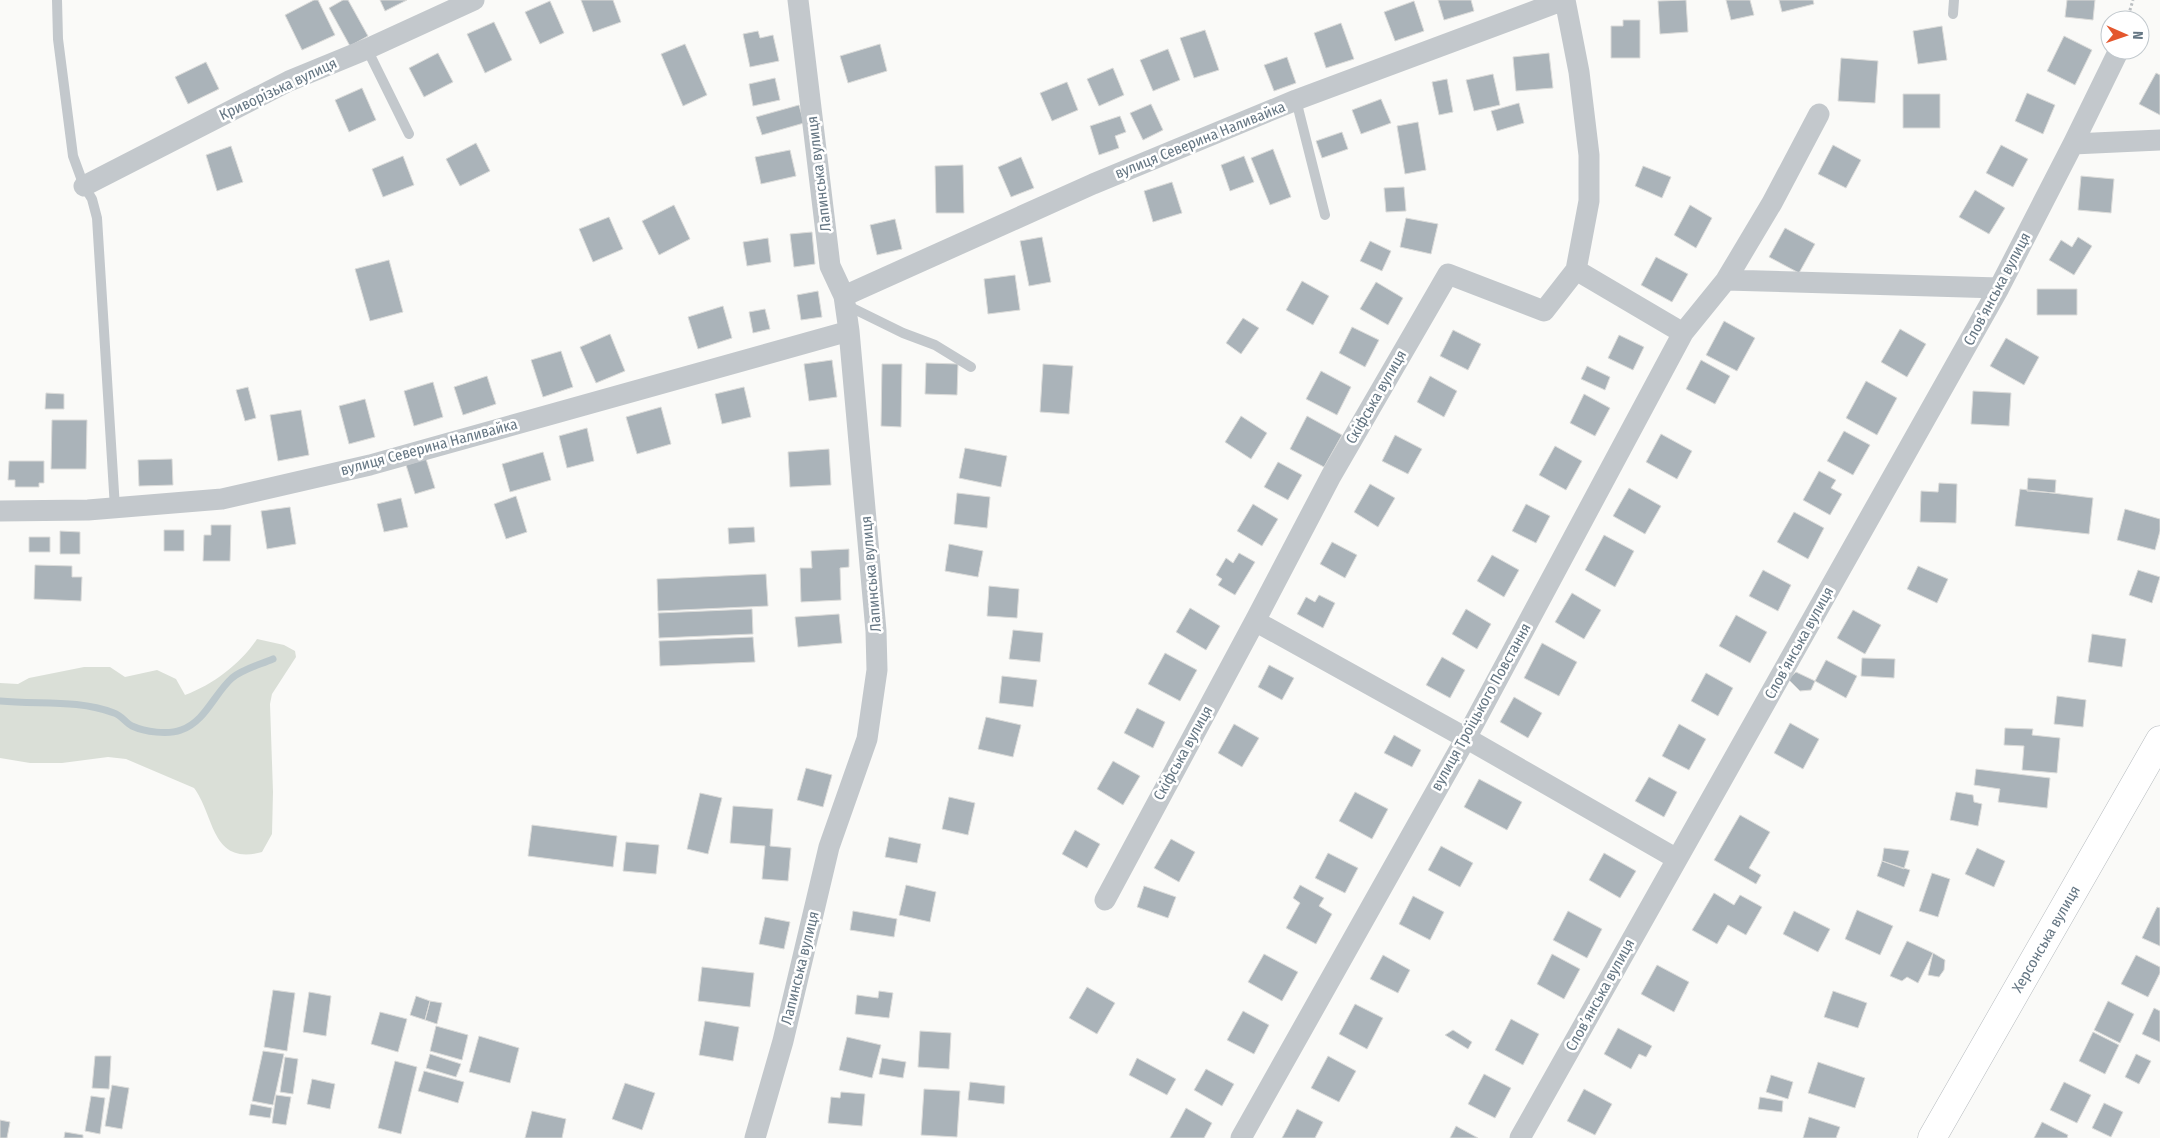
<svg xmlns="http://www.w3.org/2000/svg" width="2160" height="1138" viewBox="0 0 2160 1138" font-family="'Fira Sans Condensed',sans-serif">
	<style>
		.green { fill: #dadfd7 }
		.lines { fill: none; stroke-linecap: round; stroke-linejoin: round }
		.stream { stroke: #bbc7cb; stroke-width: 7 }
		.building { fill: #aab3b9; stroke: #dcdcda }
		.primary-casing { stroke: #b5babe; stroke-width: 29 }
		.path { stroke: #bbbfc2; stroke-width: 3; stroke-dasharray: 2.5 2.5; stroke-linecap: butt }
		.service { stroke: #c3c8cc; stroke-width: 10 }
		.minor { stroke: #c3c8cc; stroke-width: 21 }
		.primary { stroke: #fff; stroke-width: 28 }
		.labels { text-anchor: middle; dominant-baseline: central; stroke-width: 5; stroke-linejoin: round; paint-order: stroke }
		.street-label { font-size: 15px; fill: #657683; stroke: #fff }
	</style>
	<rect width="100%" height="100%" fill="#fafaf8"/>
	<path class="green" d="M257,639l27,6 11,6 1,6 -24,37 -2,10 3,88 -1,42 -10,18c-51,14 -47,-36 -68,-64l-68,-29 -18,-2 -46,6h-32l-30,-5v-75l18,1 11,-6 55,-11h26l15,10 32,-7 19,9 9,16c29,-11 55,-31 72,-56z"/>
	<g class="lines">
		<path class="stream" d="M0,701c38,4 77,-2 114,12 7,2 12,10 18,13 13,6 36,9 49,4 24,-8 33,-36 51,-52 11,-9 27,-13 41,-19"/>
	</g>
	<path class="building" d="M314,0h4l17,35 -33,15 -17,-35z
		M343,0h5l20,36 -18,10 -21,-38z
		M380,0h27l-22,11z
		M581,0h32l8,22 -28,10z
		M1438,0h33l3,11 -30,9z
		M1686,0l2,32 -28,2 -2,-33z
		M1726,0h24l4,15 -23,5z
		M1779,0h34l1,4 -32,8z
		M2067,0h28l-2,20 -28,-3z
		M550,1l14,32 -24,11 -15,-32z
		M1414,1l10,30 -29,10 -11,-29z
		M1623,20h17v38h-29v-32h12z
		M494,22l18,38 -27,13 -18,-39z
		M1341,23l13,36 -28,9 -12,-35z
		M1942,26l5,34 -29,4 -5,-33z
		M1205,30l14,40 -25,8 -14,-40z
		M758,31l2,7 13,-3 6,26 -29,6 -7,-33z
		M2064,36l28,14 -17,35 -28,-14z
		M685,44l22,51 -24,11 -22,-52z
		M880,44l7,27 -39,12 -8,-27z
		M1168,49l12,31 -27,11 -13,-31z
		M438,53l15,29 -29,15 -15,-29z
		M1549,53l4,35 -37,3 -3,-34z
		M1287,57l9,26 -22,8 -10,-26z
		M1841,58l37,3 -3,42 -37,-2z
		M206,62l13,27 -31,15 -13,-27z
		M1113,68l11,27 -25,11 -12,-27z
		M2156,73l4,2v40l-21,-11z
		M1493,74l7,31 -26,6 -8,-31z
		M775,78l5,22 -27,6 -4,-22z
		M1447,79l6,33 -14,3 -7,-33z
		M1067,82l11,28 -26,11 -12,-28z
		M362,88l14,32 -27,12 -14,-32z
		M2027,93l28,12 -12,29 -28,-13z
		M1903,94h37v34h-37z
		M1381,99l10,24 -30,11 -9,-24z
		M1519,103l5,20 -27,8 -6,-20z
		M1151,104l12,26 -20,10 -13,-27z
		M799,105l5,18 -42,12 -6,-18z
		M1120,116l6,16 -11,4 4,12 -20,7 -9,-29z
		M1418,122l8,48 -21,4 -8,-48z
		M1342,132l6,17 -26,9 -6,-17z
		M476,143l14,28 -30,15 -14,-27z
		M1833,145l28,15 -15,28 -28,-14z
		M2001,145l27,14 -15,28 -27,-14z
		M231,146l12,36 -26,9 -11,-36z
		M1273,149l18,48 -21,8 -19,-47z
		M790,150l6,26 -35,8 -6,-27z
		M403,156l11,29 -31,12 -11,-28z
		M1244,156l10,26 -24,9 -9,-26z
		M1021,157l13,31 -23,9 -13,-30z
		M963,165l1,48h-28l-1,-47z
		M1643,166l28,11 -9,21 -27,-12z
		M2081,176l33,3 -3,34 -33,-3z
		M1172,182l10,31 -29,9 -9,-31z
		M1404,187l2,24 -20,1 -2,-24z
		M1975,190l30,18 -16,26 -30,-17z
		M674,205l16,34 -31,16 -17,-34z
		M1690,205l22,13 -16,30 -22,-13z
		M609,217l14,32 -30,13 -14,-33z
		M1406,218l32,6 -7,30 -31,-7z
		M895,219l7,30 -25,6 -7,-30z
		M1785,228l30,16 -16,29 -30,-16z
		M812,232l3,32 -21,3 -4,-33z
		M1042,237l9,45 -22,4 -9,-45z
		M2078,237l14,9 -18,29 -25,-15 12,-20 11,7z
		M768,238l3,24 -24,4 -4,-24z
		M1370,241l21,10 -9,20 -22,-10z
		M1656,257l32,17 -16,28 -31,-17z
		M389,260l14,52 -33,9 -15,-52z
		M1015,275l5,35 -32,4 -4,-35z
		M1302,281l27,15 -16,29 -27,-15z
		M1376,282l27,16 -15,27 -28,-16z
		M2037,289h40v26h-40z
		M818,291l4,26 -21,3 -4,-25z
		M723,306l9,32 -34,11 -10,-32z
		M765,309l5,20 -17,4 -4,-21z
		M1243,318l16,10 -18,26 -15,-11z
		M1724,321l31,17 -18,33 -31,-16z
		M1352,327l27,13 -14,27 -26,-14z
		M1900,329l26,15 -19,33 -26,-15z
		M1453,330l28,14 -13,26 -28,-14z
		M610,334l15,37 -29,12 -16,-36z
		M1619,335l25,12 -11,23 -25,-12z
		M2006,338l33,19 -15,28 -34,-19z
		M561,351l12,36 -30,10 -12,-37z
		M832,360l5,37 -28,4 -5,-37z
		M1701,360l29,16 -15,28 -29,-15z
		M926,363l32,1 -1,31 -32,-1z
		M882,364h20l-1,63 -20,-1z
		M1043,364l30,2 -4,48 -29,-2z
		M1587,366l23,11 -5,13 -24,-11z
		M1321,371l30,16 -14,28 -31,-16z
		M487,376l9,28 -33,11 -9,-28z
		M1430,376l27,15 -13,26 -27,-15z
		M1866,381l31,17 -20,37 -31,-17z
		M433,382l10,35 -29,9 -10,-35z
		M248,387l8,31 -11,3 -9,-31z
		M744,387l7,30 -29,7 -7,-30z
		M1973,391l38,2 -2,33 -38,-2z
		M46,393l18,1v15h-19z
		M1584,394l26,14 -15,28 -25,-13z
		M365,399l10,38 -26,7 -10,-38z
		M661,407l10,37 -34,10 -11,-37z
		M301,410l8,45 -31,6 -8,-46z
		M1241,416l26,17 -16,26 -26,-17z
		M1307,416l35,19 -18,32 -34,-18z
		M52,420h35l-1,49h-35z
		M587,428l7,33 -27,7 -8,-32z
		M1844,431l26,14 -17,30 -26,-14z
		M1661,434l31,17 -15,28 -31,-17z
		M1395,435l27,14 -14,25 -26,-13z
		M1555,446l27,15 -16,29 -27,-15z
		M965,448l42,8 -6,31 -42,-9z
		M829,449l2,36 -41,2 -2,-35z
		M543,452l8,28 -41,12 -8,-28z
		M172,459l1,26 -34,1 -1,-26z
		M426,459l9,29 -20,6 -9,-29z
		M9,461h35v22h-5v4h-24v-7h-7z
		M1278,462l24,13 -14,25 -24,-13z
		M1819,471l17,9 -5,8 11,6 -12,21 -27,-15z
		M2028,478l28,2 -1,13 -28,-2z
		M1939,483l18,1 -1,39 -36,-1 1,-31 17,1z
		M1370,484l25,14 -17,29 -24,-15z
		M1629,488l32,18 -16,28 -32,-18z
		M2020,489l73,9 -4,36 -74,-8z
		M957,493l33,4 -3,31 -33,-4z
		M516,496l11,36 -21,7 -12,-35z
		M401,498l7,29 -24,5 -7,-28z
		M1253,504l25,15 -16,27 -25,-15z
		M1526,504l24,12 -14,27 -24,-12z
		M290,507l6,37 -29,5 -6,-38z
		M2125,509l35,10v12l-5,19 -38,-10z
		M1794,512l30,16 -16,31 -31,-17z
		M211,525h20l-1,36h-27l1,-26h7z
		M754,527l1,15 -26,2 -1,-16z
		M164,530h20v21h-20z
		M60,531l20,1v22h-20z
		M1604,535l30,16 -19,36 -30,-17z
		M29,537h21v15h-21z
		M1332,542l25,13 -12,23 -25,-14z
		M949,544l34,7 -5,26 -33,-6z
		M849,549v18l-9,1 1,32 -40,2 -1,-34h12l-1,-17z
		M1239,553l16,9 -20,33 -17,-10 4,-6 -6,-4 10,-17 7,5z
		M1492,555l27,15 -15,27 -27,-16z
		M35,565l37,1v11h10l-1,24 -47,-2z
		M1918,566l30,13 -11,24 -30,-14z
		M1763,570l28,15 -13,26 -29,-15z
		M2138,570l22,7 -8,26 -23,-8z
		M766,574l2,32 -110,5 -1,-32z
		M989,586l30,3 -2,29 -30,-2z
		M1572,593l29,17 -17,29 -29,-17z
		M1319,595l16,8 -12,25 -26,-14 9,-17 9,5z
		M1190,608l30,18 -14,24 -30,-18z
		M752,609l1,25 -94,4 -1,-25z
		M1466,609l25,15 -14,25 -25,-15z
		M1853,610l28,15 -16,29 -28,-16z
		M839,614l3,29 -44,4 -3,-30z
		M1736,615l31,17 -17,31 -31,-17z
		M1013,630l30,3 -3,29 -31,-3z
		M2092,634l34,5 -4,28 -34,-5z
		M753,637l2,25 -95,4 -1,-25z
		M1542,643l35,19 -18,34 -35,-18z
		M1165,653l32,17 -17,31 -32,-17z
		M1442,657l23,13 -15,28 -24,-13z
		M1862,658l33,1 -1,19 -33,-2z
		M1826,660l31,16 -11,22 -31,-17z
		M1269,665l25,13 -12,22 -24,-13z
		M1796,672l19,9 -4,9 -11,1 -12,-12z
		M1706,673l27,15 -15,28 -27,-15z
		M1002,676l35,4 -4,27 -34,-4z
		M2057,696l29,4 -3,27 -29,-3z
		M1514,697l28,16 -14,25 -28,-16z
		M1137,708l28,14 -12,26 -29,-15z
		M986,717l35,8 -8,32 -35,-8z
		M1790,723l29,16 -16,30 -29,-16z
		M1234,724l25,14 -17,29 -24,-14z
		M1679,724l27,15 -17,31 -27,-14z
		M2005,728l28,1 -1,6 28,3 -3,35 -35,-3 2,-24 -20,-1z
		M1394,735l27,15 -9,17 -28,-14z
		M1113,761l27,15 -17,29 -26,-16z
		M806,768l26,7 -9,32 -26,-7z
		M1976,769l74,9 -3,30 -49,-6 2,-13 -26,-4z
		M1649,777l28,15 -13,25 -29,-16z
		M1479,779l43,23 -15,28 -43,-23z
		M1355,792l33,17 -16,30 -33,-18z
		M1956,792l17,3 1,7 8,2 -4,22 -28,-6z
		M700,793l22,5 -14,56 -21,-5z
		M949,797l26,6 -7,32 -26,-6z
		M733,806l40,3 -3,37 21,2 -3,33 -26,-2 3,-33 -35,-3z
		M1740,815l30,17 -21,36 12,7 -5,9 -42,-24z
		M532,825l85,11 -4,31 -85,-11z
		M1075,830l25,14 -13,24 -25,-14z
		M889,837l32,7 -4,19 -32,-6z
		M1171,839l24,13 -16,30 -25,-14z
		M626,842l33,3 -3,29 -33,-3z
		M1441,846l32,17 -13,24 -32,-17z
		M1884,848l25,3 -5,18 -22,-8z
		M1977,848l28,13 -11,26 -29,-13z
		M1328,853l30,15 -13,25 -30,-15z
		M1604,853l32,18 -16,27 -31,-18z
		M1882,861l28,9 -6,17 -27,-11z
		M1932,873l18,6 -12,38 -19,-6z
		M906,885l30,7 -6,30 -31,-7z
		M1300,885l24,13 -5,8 13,8 -16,30 -30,-16 14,-25 -7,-5z
		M1144,886l32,11 -8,21 -31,-11z
		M1714,893l20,12 6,-10 22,12 -16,28 -18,-10 -11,19 -25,-14z
		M1413,896l31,16 -14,28 -31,-16z
		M2157,907l3,1v38l-18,-8z
		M1857,910l36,16 -13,29 -35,-16z
		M853,911l44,8 -3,18 -44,-7z
		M1568,911l34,18 -15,29 -34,-18z
		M1794,911l36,18 -12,23 -35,-18z
		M765,917l25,5 -6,27 -25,-5z
		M1907,941l26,12 -15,30 -11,-6 -5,4 -12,-5z
		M1933,953l12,7 -1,10 -5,7 -11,-2z
		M1264,954l34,18 -16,29 -34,-19z
		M1552,954l28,15 -16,30 -27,-15z
		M1383,955l27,15 -12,23 -28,-14z
		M2136,955l24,12v6l-12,24 -27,-13z
		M1657,965l32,17 -15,30 -33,-18z
		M702,967l52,6 -4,34 -52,-6z
		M1087,987l28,16 -18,31 -28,-16z
		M273,990l22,3 -8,58 -23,-4z
		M879,991l14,2 -4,25 -34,-4 2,-19 21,3z
		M1833,991l34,12 -9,25 -34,-11z
		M309,992l22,4 -5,40 -23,-4z
		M416,996l14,5 -5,19 -15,-5z
		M430,1001l12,2 -5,21 -12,-4z
		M2108,1001l26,13 -14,29 -26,-13z
		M1355,1004l28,14 -16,31 -28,-15z
		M2154,1008l6,3v31l-18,-8z
		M1243,1011l26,14 -15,29 -27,-14z
		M380,1012l27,7 -9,33 -27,-8z
		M1511,1019l28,15 -16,31 -28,-15z
		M705,1021l34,6 -6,34 -34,-6z
		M436,1026l32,9 -6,25 -32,-9z
		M1618,1028l34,18 -6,11 -7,-3 -8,15 -27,-15z
		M1453,1030l19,12 -4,7 -23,-14z
		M920,1031l31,2 -2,36 -31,-2z
		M2093,1032l26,13 -14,29 -26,-13z
		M479,1036l40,12 -9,35 -41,-11z
		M847,1037l34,8 -9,33 -33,-8z
		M263,1051l21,3 -11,51 -21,-4z
		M430,1054l31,10 -5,13 -30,-9z
		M2136,1054l15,7 -12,23 -14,-7z
		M95,1056h16l-2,33 -17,-1z
		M1328,1056l28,15 -17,31 -28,-14z
		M285,1057l13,2 -5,35 -13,-2z
		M882,1058l24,4 -3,16 -24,-4z
		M1137,1058l39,21 -9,16 -38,-20z
		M395,1061l22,6 -16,67 -23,-6z
		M1818,1062l47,16 -10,30 -47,-15z
		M1206,1069l28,15 -12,22 -28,-16z
		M424,1071l40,11 -6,21 -40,-12z
		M1484,1074l27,14 -16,30 -27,-14z
		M1771,1075l22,7 -5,17 -22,-7z
		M312,1079l23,5 -5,25 -23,-5z
		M970,1082l35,4 -1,18 -36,-4z
		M2064,1082l27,13 -14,28 -27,-13z
		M625,1083l30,10 -13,37 -30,-11z
		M112,1085l17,3 -7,41 -17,-3z
		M924,1089l36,2 -3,46 -36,-2z
		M1584,1089l28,15 -17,31 -28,-14z
		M841,1092l24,2 -3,32 -34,-3 3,-26 9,1z
		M276,1095l15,2 -5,28 -14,-2z
		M91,1096l14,2 -5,36 -15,-3z
		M1760,1097l23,4 -1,11 -24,-3z
		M2104,1103l19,9 -12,25 -19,-9z
		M251,1104l21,4 -2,10 -21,-3z
		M1186,1108l26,15 -8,15h-34z
		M1297,1109l26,13 -8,16h-33z
		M532,1111l34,8 -4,19h-37z
		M1809,1117l31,10 -4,11h-33z
		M0,1120l10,2 -3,16h-7z
		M2042,1122l26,13 -1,3h-33z
		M1456,1126l22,12h-28z
		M65,1132l18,3v3h-19z"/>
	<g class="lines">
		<g class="primary-casing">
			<path id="primary" d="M1932,1138l228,-398"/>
		</g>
		<path class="path" d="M2127,20l6,-20"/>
		<path class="service" d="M57,0l1,39 15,117 11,30 8,13 5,19 18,290
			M1953,14l1,-14
			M367,49l42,85
			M1296,100l29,115
			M846,305l57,28 32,12 36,22"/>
		<path class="minor" d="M2073,144l46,-94
			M84,186l205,-105 78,-32 107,-49
			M1576,270l107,63
			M1726,280l273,8
			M844,296l249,-112 203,-84 268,-100
			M0,511l88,-1 134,-11 148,-34 479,-134
			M1255,621l211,117 211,121
			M1105,900l150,-279 76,-145 117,-202 96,37 32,-41 13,-69v-46l-10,-83 -14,-72
			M755,1138l28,-97 46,-194 38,-108 10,-69 -1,-39 -27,-300 -5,-35 -14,-30 -32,-266
			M1241,1138l225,-400 217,-405 43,-53 46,-77 47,-89
			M1520,1138l479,-850 74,-144 87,-4"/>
		<use href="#primary" class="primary"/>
	</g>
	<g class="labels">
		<g class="street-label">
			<text transform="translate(278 89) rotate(-25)">Криворізька вулиця</text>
			<text transform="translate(1200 140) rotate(-22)">вулиця Северина Наливайка</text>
			<text transform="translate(819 174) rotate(-97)">Лапинська вулиця</text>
			<text transform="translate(1997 289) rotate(-62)">Словʼянська вулиця</text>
			<text transform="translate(1376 397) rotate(-60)">Скіфська вулиця</text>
			<text transform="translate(429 447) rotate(-15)">вулиця Северина Наливайка</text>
			<text transform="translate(871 574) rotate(-95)">Лапинська вулиця</text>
			<text transform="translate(1799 643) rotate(-61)">Словʼянська вулиця</text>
			<text transform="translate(1481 707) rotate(-61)">вулиця Троїцького Повстання</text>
			<text transform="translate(1183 753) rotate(-61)">Скіфська вулиця</text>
			<text transform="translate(2046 939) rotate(-60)">Херсонська вулиця</text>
			<text transform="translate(800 968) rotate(-76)">Лапинська вулиця</text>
			<text transform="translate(1600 995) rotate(-61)">Словʼянська вулиця</text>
		</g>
	</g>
	<g transform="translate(2125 35) rotate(92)"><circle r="24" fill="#ffffff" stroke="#c1c8cd"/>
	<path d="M0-4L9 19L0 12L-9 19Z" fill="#e4572e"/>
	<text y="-8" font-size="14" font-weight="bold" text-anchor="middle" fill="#657683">N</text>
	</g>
</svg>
